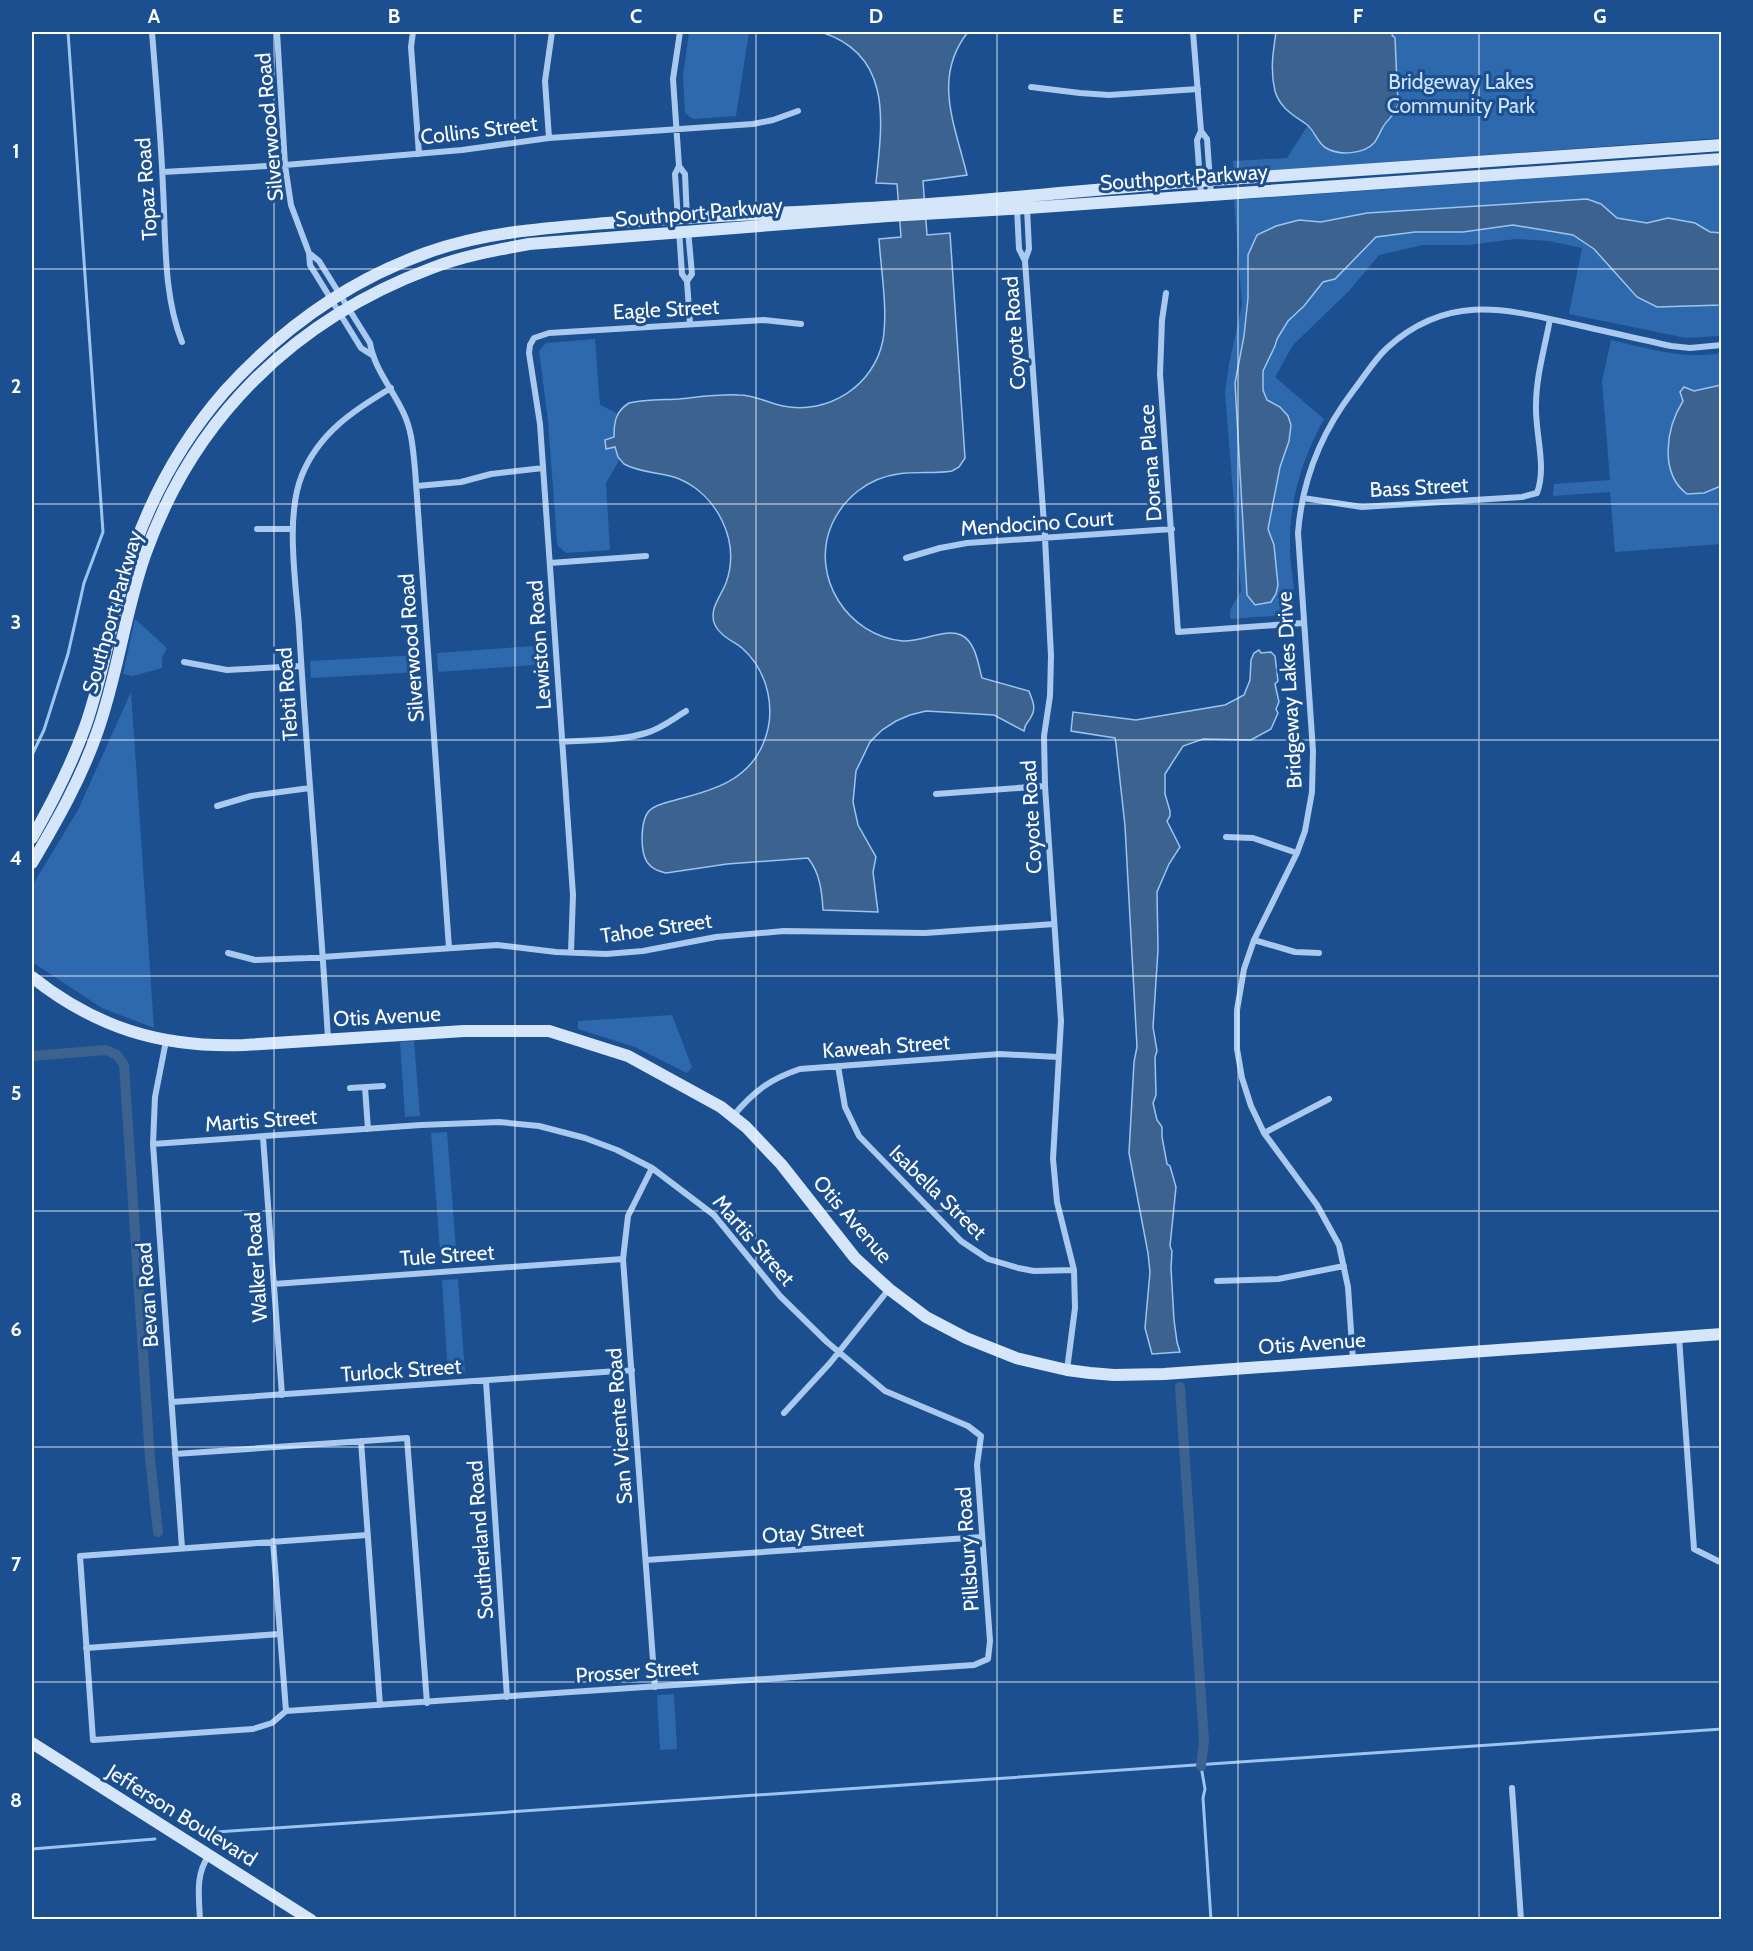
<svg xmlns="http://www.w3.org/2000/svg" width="1753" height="1951" viewBox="0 0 1753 1951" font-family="Cabin,sans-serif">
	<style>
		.green { fill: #2e69ad }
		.water { fill: #3c6290; stroke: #9cc4f0; stroke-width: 1.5 }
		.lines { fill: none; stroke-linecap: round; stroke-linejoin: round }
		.stream { stroke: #9cc4f0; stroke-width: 3 }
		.canal { stroke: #3c6290; stroke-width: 10 }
		.street { stroke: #a9c9ee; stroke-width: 6 }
		.secondary { stroke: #d6e6fa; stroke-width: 12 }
		.grid { fill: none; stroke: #fff; stroke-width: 1.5; stroke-opacity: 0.55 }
		.labels { text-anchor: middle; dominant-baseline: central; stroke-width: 6; stroke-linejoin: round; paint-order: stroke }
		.park-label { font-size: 21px; fill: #cfe3fa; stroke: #1b4f8f }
		.street-label { font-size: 21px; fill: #fff; stroke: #1b4f8f }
		.neatline { fill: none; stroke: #fff; stroke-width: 2 }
		.grid-label { font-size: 20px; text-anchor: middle; font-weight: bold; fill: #fff }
	</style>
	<rect width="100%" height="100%" fill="#1b4f8f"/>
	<path class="green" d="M689,32h60l-13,84 -43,3 -8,-6 -2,-37z
		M1393,32h328v106l-487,35 -1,-12 54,-3 21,-33 4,3 3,8 27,16 26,-4 24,-31 6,-13 -3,-66 -3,-3z
		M1721,165v171l-35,2 -117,-24 13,-66 -33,-7 -33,-2 -48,6h-45l-44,10 -30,36 -56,54 -18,32 49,42c-22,40 -35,82 -34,128 0,20 6,41 3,60l-8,8 -55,4v-9l11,-19 -16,-198 4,-29 13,-59 -8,-105z
		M595,339l5,66 17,8 -3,9v15l-9,2 10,8 5,12 -14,24 4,67 -44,3 -8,-7 -1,-4 -9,-121 -9,-70 7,-8z
		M1611,340c36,8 73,20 110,13v191l-106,8 -5,-60 -57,4 1,-12 56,-4 -8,-99z
		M135,619l32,29 -5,10v10l-29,8 -10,-2z
		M547,645l1,19 -110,8 -1,-19z
		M419,655l2,17 -110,6 -1,-17z
		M131,692l23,336 -52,-20 -70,-46v-76l46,-76z
		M672,1015l20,52 -5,6 -52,-26 -57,-18v-8z
		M414,1041l6,75 -15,1 -5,-75z
		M447,1132l10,130 -16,1 -10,-130z
		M458,1279l7,94 -17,1 -6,-94z
		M674,1694l3,55 -17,1 -3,-55z"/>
	<path class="water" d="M821,32h147c-36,45 -13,93 -1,143l-44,6 4,54 23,-2 15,225 -6,9 -7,4c-18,3 -36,0 -54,3 -30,4 -54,24 -66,50 -23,53 16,112 71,117 18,1 44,-13 58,-6 15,7 17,29 21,43l47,13c3,9 8,17 2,26 -3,6 -6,6 -7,14l-30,-16 -68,-4 -16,4 -14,6 -14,9 -12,12 -14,29 -3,31 5,23 18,32 -3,15 5,40 -55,-2c-1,-18 -3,-37 -15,-52l-81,6 -61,9c-8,-2 -14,-4 -19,-11 -7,-11 -7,-43 3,-52 8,-7 20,-8 29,-11 35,-9 69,-19 84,-55 14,-32 6,-72 -21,-96 -9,-7 -22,-12 -27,-23 -7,-15 6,-29 11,-42 15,-42 -9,-89 -49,-105 -17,-6 -37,-5 -53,-14l-6,-7 -3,-10 -9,2 -1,-9 9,-3c0,-15 1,-25 15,-34 16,-4 34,-3 50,-4 20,-2 40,-5 60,-4 16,0 29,8 44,11 45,9 91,-20 100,-66 5,-31 -2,-69 -4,-101l22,-2 -4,-53 -21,-1c6,-59 18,-128 -55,-151z
		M1276,32h117l-1,3 3,3 3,66c-2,11 -10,14 -15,23 -3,5 -5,11 -9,16 -10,11 -35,13 -48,5 -10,-6 -11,-18 -20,-24 -13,-9 -26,-16 -31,-33 -5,-20 -2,-39 1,-59z
		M1587,199l14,5 16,14 30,5 21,-5 27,5 15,9 11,1v72l-64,2 -20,-10 -43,-48 -21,-14 -60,-10 -50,7h-48l-39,5 -41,42 -12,3 -19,24 -16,15 -11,18 -2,7 -12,25v19l4,10 13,7 8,9 3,9 -2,16 -9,26 -12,62 6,16 4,40 -2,9 -5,8 -16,3 -8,-10 -12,-212 9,-47 4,-38v-43l9,-20 19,-9 23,-6 22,2 46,-9z
		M1721,385v101l-17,7 -17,1c-28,-21 -21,-66 -4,-93l-3,-9 4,-5 10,4z
		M1259,650l2,3 10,-1 4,4 3,25 -3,3 4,18 -3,7 2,4 -7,16 -20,11 -48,-1 -20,7 -18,28v20l5,17v5l-3,5 13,26 -11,17 -12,28 1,58 -5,77 4,24 -2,6 1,38 -3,8 4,17 5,7v10l5,27 3,2 6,21 -6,59 2,5 -1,17 3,52 3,22 3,10 -28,2 -7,-26 5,-56 -2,-19 -19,-100 5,-91 3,-15 -12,-221 -9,-82 -1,-6 -44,-7 2,-19 63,8 89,-15 19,-10 6,-15 1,-20 3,-7z"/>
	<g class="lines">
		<path class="stream" d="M32,755l12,-25 24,-76 16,-71 19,-51 -35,-500
			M1201,1766l4,23 -2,9 8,122
			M202,1833l1520,-104
			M32,1849l123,-10"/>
		<path class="canal" d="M32,1056l74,-6 11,5 7,10 26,394 8,73
			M1180,1387l24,354 -3,25"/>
		<path class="street" d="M152,32c4,52 9,104 11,156 3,51 0,106 19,154
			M277,32l8,133 6,40 18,48
			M413,32l-2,15 8,107
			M1193,32l8,99
			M1031,87l49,6 29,2 89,-6
			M549,138l-4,-57 7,-49
			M679,166l-6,-87 7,-47
			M163,172l122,-7 177,-15 87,-12 204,-14 20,-4 25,-9
			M1201,195l-4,-55 4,-9 6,8 4,56
			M1017,208l2,41 6,12 20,277 6,118 -1,40 -6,40 1,50 16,235 -8,138 4,43 17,68 1,38 -8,62
			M678,220l-3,-46 4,-8 6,8 2,45
			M679,230l3,44 5,7 3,43
			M1025,260l4,-11 -2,-41
			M687,281l5,-7 -4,-44
			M1166,293l-4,27 -2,54 18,258 125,-9
			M372,355l-11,-7 -51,-83 -1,-12 10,8 51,82c4,26 24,48 34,71 8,17 9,36 11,55l34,479
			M417,486l44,-4 30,-8 52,-6
			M1303,498l59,9 160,-10 15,-4c10,-27 -2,-59 -1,-88 0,-29 9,-58 14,-86
			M257,529h36
			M906,558l34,-10 27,-5 205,-14
			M550,563l96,-7
			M184,662l43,8 74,-4
			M562,742c28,-2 57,-1 84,-9 15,-4 27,-14 40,-22
			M936,794l109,-8
			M217,806l34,-10 59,-8
			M1226,837l27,1 44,15
			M1254,940l41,12 24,1
			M571,952l2,-57 -4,-57 -29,-414 -11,-71 1,-8 4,-7 15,-5 215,-13 37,4
			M228,953l27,7 53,-2 189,-13 59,7 50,2 37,-3 73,-14 68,-6 141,2 129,-9
			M328,1039c-8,-138 -21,-274 -29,-412 -3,-44 -14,-111 3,-152 17,-42 52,-65 89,-87
			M166,1041l-11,56 -2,47 29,404
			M838,1066l7,41 14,29 102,105 27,18 30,9 16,3 40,-1
			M365,1087l3,42
			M350,1088l33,-2
			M733,1116c21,-25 37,-37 67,-47l200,-15 58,3
			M1264,1133l65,-34
			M263,1137l19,258
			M153,1144l268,-19 78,-3 40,4 46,12 32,12 35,18 62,47 66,81 47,46 58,49 83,35 13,10 -4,29 13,176 -2,18 -14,6 -688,46
			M652,1168l-24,48 -5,43 32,428
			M1217,1281l61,-2 66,-13
			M274,1284l349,-25
			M1679,1337l15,212 28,14
			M1353,1360l-5,-73 -9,-42 -22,-40 -53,-72 -13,-27 -9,-28 -5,-29v-39l7,-41 10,-29 43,-87 8,-22 7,-39 1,-41 -15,-218c4,-53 23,-100 55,-142 11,-14 21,-31 34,-43 60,-54 115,-40 186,-24 32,7 65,15 98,22l19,2 32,-3
			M486,1381l21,316
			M172,1402l460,-32
			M784,1413l46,-50 59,-74
			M361,1441l19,264
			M175,1454l232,-16 20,265
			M273,1541l13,170
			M646,1560l336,-23
			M86,1648l194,-14
			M286,1711l-14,12 -19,6 -160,11 -13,-184 287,-21
			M1512,1788l9,132
			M200,1920c-1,-24 -5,-45 9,-65"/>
		<path class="secondary" d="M32,838c20,-35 39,-72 53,-111 16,-45 24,-92 36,-138 20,-73 55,-142 104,-198 55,-61 123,-110 201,-138 58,-21 120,-25 181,-30 92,-7 184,-10 277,-16 105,-6 211,-18 316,-26 174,-12 348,-24 522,-36
			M32,863c25,-42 50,-86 66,-133 20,-57 27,-118 47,-175 49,-138 150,-236 287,-287 31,-12 64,-18 97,-24l359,-28 139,-8 695,-49
			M32,977c64,51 130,71 212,68l220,-14h85l79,25 93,51 25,20 35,37 74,94 34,31 37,28 40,21 50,20 51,12 23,3 24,2 50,-1 558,-40
			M32,1743l279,177"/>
	</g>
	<path class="grid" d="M274,32v1888M515,32v1888M756,32v1888M997,32v1888M1238,32v1888M1479,32v1888M32,269h1690M32,504h1690M32,740h1690M32,976h1690M32,1211h1690M32,1447h1690M32,1682h1690"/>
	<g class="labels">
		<g class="park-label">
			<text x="1461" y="81">Bridgeway Lakes<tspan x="1461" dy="24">Community Park</tspan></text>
		</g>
		<g class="street-label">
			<text transform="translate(269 127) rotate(-95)">Silverwood Road</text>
			<text transform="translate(479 130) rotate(-7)">Collins Street</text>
			<text transform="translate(1184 177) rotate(-4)">Southport Parkway</text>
			<text transform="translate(146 189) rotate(-94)">Topaz Road</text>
			<text transform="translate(699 212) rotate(-5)">Southport Parkway</text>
			<text transform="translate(666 309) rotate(-3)">Eagle Street</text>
			<text transform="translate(1014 333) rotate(-94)">Coyote Road</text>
			<text transform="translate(1150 463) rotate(-94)">Dorena Place</text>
			<text transform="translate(1419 487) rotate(-3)">Bass Street</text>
			<text transform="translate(1037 523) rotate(-4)">Mendocino Court</text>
			<text transform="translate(112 612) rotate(-74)">Southport Parkway</text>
			<text transform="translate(539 645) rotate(-94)">Lewiston Road</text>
			<text transform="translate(411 648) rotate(-94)">Silverwood Road</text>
			<text transform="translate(1289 690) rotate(-93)">Bridgeway Lakes Drive</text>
			<text transform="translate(287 694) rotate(-94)">Tebti Road</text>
			<text transform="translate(1031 817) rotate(-93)">Coyote Road</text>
			<text transform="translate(656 928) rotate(-8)">Tahoe Street</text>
			<text transform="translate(387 1016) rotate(-3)">Otis Avenue</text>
			<text transform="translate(886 1046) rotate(-4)">Kaweah Street</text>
			<text transform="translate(261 1120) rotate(-4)">Martis Street</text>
			<text transform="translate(938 1192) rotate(44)">Isabella Street</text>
			<text transform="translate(853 1219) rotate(49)">Otis Avenue</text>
			<text transform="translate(754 1240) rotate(49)">Martis Street</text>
			<text transform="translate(447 1255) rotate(-4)">Tule Street</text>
			<text transform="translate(256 1267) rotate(-94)">Walker Road</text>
			<text transform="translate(147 1295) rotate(-94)">Bevan Road</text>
			<text transform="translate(1312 1343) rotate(-4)">Otis Avenue</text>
			<text transform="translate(401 1370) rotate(-4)">Turlock Street</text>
			<text transform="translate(619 1426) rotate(-94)">San Vicente Road</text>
			<text transform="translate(813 1532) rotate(-4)">Otay Street</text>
			<text transform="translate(480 1540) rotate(-94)">Southerland Road</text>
			<text transform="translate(967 1549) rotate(-94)">Pillsbury Road</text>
			<text transform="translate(637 1671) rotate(-4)">Prosser Street</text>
			<text transform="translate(182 1815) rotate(32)">Jefferson Boulevard</text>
		</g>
	</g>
	<rect width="1753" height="1951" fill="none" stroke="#1b4f8f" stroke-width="66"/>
	<rect x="33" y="33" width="1687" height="1885" class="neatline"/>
	<g class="grid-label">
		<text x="154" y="23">A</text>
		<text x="394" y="23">B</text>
		<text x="636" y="23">C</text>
		<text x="876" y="23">D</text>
		<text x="1118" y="23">E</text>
		<text x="1358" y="23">F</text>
		<text x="1600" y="23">G</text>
		<text x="16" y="158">1</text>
		<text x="16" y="393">2</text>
		<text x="16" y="629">3</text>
		<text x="16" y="865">4</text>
		<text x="16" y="1100">5</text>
		<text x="16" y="1336">6</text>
		<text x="16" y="1571">7</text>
		<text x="16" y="1807">8</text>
	</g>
</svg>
